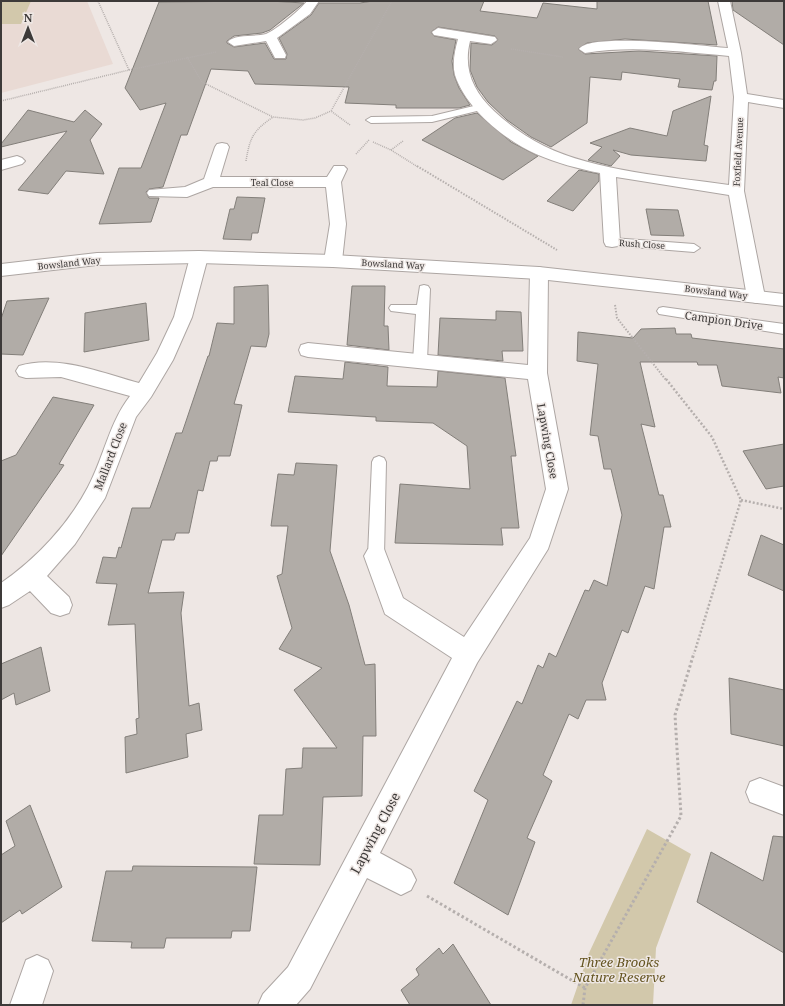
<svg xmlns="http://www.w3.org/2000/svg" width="785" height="1006" viewBox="0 0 785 1006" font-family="'Noto Serif',serif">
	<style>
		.built { fill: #e9dad4 }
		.green { fill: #d2c8ab }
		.building { fill: #b1aca7; stroke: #837f7a }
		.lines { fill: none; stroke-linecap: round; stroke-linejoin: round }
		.lane-casing { stroke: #ada6a3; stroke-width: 2 }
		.street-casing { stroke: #ada6a3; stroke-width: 2 }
		.secondary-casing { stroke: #ada6a3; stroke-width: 2 }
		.path-far3 { stroke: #b5afad; stroke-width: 1.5; stroke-dasharray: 1 1; stroke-linecap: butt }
		.path-far2 { stroke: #b5afad; stroke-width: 2; stroke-dasharray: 1.5 1.5; stroke-linecap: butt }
		.path-far1 { stroke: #b5afad; stroke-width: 2.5; stroke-dasharray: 2 2; stroke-linecap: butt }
		.path { stroke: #b5afad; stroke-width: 3; stroke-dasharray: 2.5 2.5; stroke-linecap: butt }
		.lane { fill: #fff; fill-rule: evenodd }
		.street { fill: #fff; fill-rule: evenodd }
		.secondary { fill: #fff; fill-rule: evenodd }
		.labels { text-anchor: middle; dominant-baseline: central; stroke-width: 3; stroke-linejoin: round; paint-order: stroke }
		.far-street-label { font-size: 9px; fill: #3d3a39; stroke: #eee7e4 }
		.street-label { font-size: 11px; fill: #3d3a39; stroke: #eee7e4 }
		.near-street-label { font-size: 13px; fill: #3d3a39; stroke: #eee7e4 }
		.near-park-label { font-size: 13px; font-style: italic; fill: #645420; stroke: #eee7e4 }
	</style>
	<rect width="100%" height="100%" fill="#eee7e4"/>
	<path class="built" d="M1,1h86l26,63 -112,29z"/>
	<path class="green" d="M1,1h35h-5l-10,23h-20z
		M647,829l44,25 -35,94 -3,57h-82l18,-52z"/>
	<path class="building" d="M269,1l35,2 -34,27 -8,3 -28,3 -7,5v2l7,4 31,-4 9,16h12l1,-5 -8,-16 32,-23 8,-12h41l13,-2h111l-4,10 57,7 6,-15 54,6v-8h111l9,44 -92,-6 -38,4 -9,6 7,5 54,-3 78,5 -1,25h-2l-2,9 -34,-3 2,-8 -58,-7 -1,8 -31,-3 -3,46 -36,24 -20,-10 -24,-17 -19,-18 -11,-15 -7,-17 1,-27 21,2 6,-5 -3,-4 -57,-9 -7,5 3,4 22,4 -4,21 2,14 5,13 11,17 -11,3h-63v-3l-51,-2 4,-16 -94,-3 -7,-13 -37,-2 -24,66h-6l-18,52 -14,2 -3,3 3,6h10l-8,24 -52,2 20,-56h22l25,-65 -26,7 -15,-22 34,-86z
		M732,1h52v44l-51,-35z
		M711,96l-7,49 4,1 -2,15 -75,-6 -18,-5 7,6 -9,10 -23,-6 14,-13 -12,-4 40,-15 37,8 6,-25z
		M28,110l46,12 11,-12 17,14 -12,16 14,34 -38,-3 -18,23 -30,-4 49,-59 -66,16v-3z
		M477,113l34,29 27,14 -35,24 -81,-40 33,-22z
		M579,170l20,4v7l-26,30 -26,-10z
		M237,197l28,1 -7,35h-6l-1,7 -28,-1 7,-30h4z
		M646,209l32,1 6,26 -33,-1z
		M268,285l1,49 -3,13 -15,-1 -17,58 8,1 -12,51h-12l-1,5h-7l-7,30 -5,-1 -9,43h-13l-2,7h-12l-14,53 36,-1 -3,21 8,93 10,-3 3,27 -16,4 2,23 -62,16 -1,-36 12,-3 -1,-15 3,-1 -4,-94 -27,1 9,-41 -21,-1 7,-26 13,1 3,-11 2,1 11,-40h18l26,-75h6l26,-77h1l8,-33 17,1v-37z
		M352,286h33l-1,40h4l1,24 -42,-5z
		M49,298l-26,57 -22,-1v-35l6,-18z
		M146,303l3,37 -65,12 1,-39z
		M496,311l25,1 2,39h-21l1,10 -65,-6 2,-37 56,2z
		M675,328l1,6h15l1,4 92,11v29l-6,-1 3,16 -59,-7 -5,-21h-19l-1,-3h-57l15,65 -14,-3 18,71h4l8,32h-7l-10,62 -9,-3 -17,47 -6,-3 -20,53 4,17h-20l-8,19 -9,-5 -26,61 9,6 -25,57 8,4 -27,73 -54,-32 34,-83 -14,-9 43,-90 5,3 16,-39 5,3 6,-15 7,4 29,-67 4,1 5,-11 13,6 15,-71 -11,-46h-7l-6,-33 -8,-1 8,-71 -21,-3 1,-29 55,6 8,-9z
		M345,362l43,5 -1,19 50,1 1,-16 67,7 11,78h-5l8,72h-18l2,17 -108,-2 5,-59 70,5 -3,-43 -34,-23 -57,-2v-4l-88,-5 7,-36 48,3z
		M53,397l41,8 -35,59 5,1 -63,91v-95l15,-6z
		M784,444v42l-18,3 -23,-38z
		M296,463l41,2 -7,86 19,54 16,60 10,-1 1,72h-13l-1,60 -39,1 -3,68 -66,-1 5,-49h24l3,-46 16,-1 1,-20h34l-43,-58 28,-22 -43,-19 13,-21 -15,-52 5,-2 6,-48h-17l7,-52 16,1z
		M761,535l23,10v46l-36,-16z
		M41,647l9,44 -34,14 -2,-12 -13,7v-36z
		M729,678l55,12v56l-53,-12z
		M30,805l32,82 -40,27 -2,-4 -19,13v-68l14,-9 -9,-25z
		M773,836l11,1v116l-87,-51 14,-50 52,29z
		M133,866l124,1 -7,64h-18l-1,7h-65l-2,10h-33l1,-6 -40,-1 14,-70h26z
		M453,944l38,61h-81l-9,-15 18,-15 -3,-6 23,-21 4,6z"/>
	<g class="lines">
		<g class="lane-casing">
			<path id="lane" d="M482,104l3,1v4l-53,13 -61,1 -5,-3 5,-3 61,-1z
				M612,238l82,6 6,4 -6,4 -86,-7 -2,-3z
				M424,285l4,1 2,3 -3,72 -2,3 -5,2 -5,-2 -2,-3 3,-47 -25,-3 -2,-3 2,-3h26l3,-19z
				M663,307l121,17v10l-125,-20 -2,-3 2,-3z
				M379,456l5,2 2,4 -2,94 -2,5 -6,2 -6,-2 -2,-5 4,-94 2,-4z"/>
		</g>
		<g class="street-casing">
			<path id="street" d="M307,1h12l-9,13 -33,24 9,17 -1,3h-10l-9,-17 -32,5 -6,-4c5,-8 29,-5 38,-8 10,-4 35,-25 41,-33z
				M718,1h12l11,52 6,41 37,6v8l-36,-6 -4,89 21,106 -3,4 -6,2 -6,-2 -3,-4 -18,-102 -113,-18 4,65 -2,4 -6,1 -6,-1 -2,-4 -4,-69c-21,-4 -43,-10 -64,-19 -31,-14 -70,-45 -81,-79 -3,-12 0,-25 3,-36l-24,-4 -2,-3 6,-4 57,9 2,3 -6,4 -21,-3c-7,28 3,50 24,70 15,14 32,26 50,35 50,25 129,31 185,39l5,-88 -5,-41c-48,-4 -96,-11 -144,-3l-6,-4c11,-17 126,-3 149,-1z
				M222,143l5,1 2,3 -9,30h107l7,-11h10l3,3 -6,13 5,42 -4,37 -3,4 -6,2 -6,-2 -3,-4 6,-37 -4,-37h-113l-26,10 -38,-1 -2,-3 2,-3 36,-3 19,-8 11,-32 2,-3z
				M17,156l5,2 3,3 -3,3 -21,6v-10z
				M199,251l6,2 3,4 -16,60 -19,43 -22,37 -15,20 -31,81 -30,46 -28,32 22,21 3,8 -3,8 -9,3 -9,-3 -21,-22 -21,14 -8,3v-25c35,-24 67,-58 87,-96 16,-30 21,-64 42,-91l-69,-19 -35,1 -7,-2 -3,-5 3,-5c38,-12 83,7 120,17l18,-30 17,-36 16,-60 3,-4z
				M539,267l6,2 3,4 -1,100 21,116 -20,60 -71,114 -97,190 31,17 5,10 -5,10 -10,5 -34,-17 -57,111 -14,16h-38l5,-11 25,-27 164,-309 -67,-44 -21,-58 4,-7 8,-3 8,3 19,49 61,39 66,-99 16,-49 -18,-110 -220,-22 -7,-2 -2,-5 2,-5 7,-2 220,22 2,-92 3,-4z
				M760,778l24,9v28l-34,-13 -4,-10 4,-10z
				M37,955l11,5 5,11 -11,34h-32l16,-45z"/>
		</g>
		<g class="secondary-casing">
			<path id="secondary" d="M199,251l134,4 206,12 245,27v12l-245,-27 -206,-12 -134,-4 -102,2 -96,11v-12l96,-11z"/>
		</g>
		<path class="path-far3" d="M511,49l52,8
			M187,57l15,25 71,35 30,3 12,-2 16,-7
			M129,70l87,-18
			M1,101l128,-31 -31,-69
			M350,125l-19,-14 61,-110
			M373,142l18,8 27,17
			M391,150l12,-9
			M356,154l13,-14
			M246,161c4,-24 7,-30 27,-44"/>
		<path class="path-far2" d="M417,166l140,84
			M615,305l2,13 49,62"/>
		<path class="path-far1" d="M666,379l46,58 29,63 -47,154
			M741,500l43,9"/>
		<path class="path" d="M427,896l158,92
			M583,1005l2,-17 96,-172 -6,-101 19,-62"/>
		<use href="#lane" class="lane"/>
		<use href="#street" class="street"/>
		<use href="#secondary" class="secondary"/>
	</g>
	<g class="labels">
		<g class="far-street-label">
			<text transform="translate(738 152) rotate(-87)">Foxfield Avenue</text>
			<text x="272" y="182">Teal Close</text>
			<text transform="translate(642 244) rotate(4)">Rush Close</text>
			<text transform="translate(69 263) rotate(-6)">Bowsland Way</text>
			<text transform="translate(393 264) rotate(3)">Bowsland Way</text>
			<text transform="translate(716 292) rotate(7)">Bowsland Way</text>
		</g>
		<g class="street-label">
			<text transform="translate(724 320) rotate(8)">Campion Drive</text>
			<text transform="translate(548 441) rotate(80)">Lapwing Close</text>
			<text transform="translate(110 456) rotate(-69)">Mallard Close</text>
		</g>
		<g class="near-street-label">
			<text transform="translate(375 833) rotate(-62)">Lapwing Close</text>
		</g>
		<g class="near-park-label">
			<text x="619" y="962">Three Brooks<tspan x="619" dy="15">Nature Reserve</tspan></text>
		</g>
	</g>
	<rect width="785" height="1006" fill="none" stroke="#3d3a39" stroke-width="4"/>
	<g transform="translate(28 28)" stroke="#eee7e4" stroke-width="3" paint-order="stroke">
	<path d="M0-3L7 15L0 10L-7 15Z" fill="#3d3a39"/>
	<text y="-6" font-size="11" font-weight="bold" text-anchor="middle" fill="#3d3a39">N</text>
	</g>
</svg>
